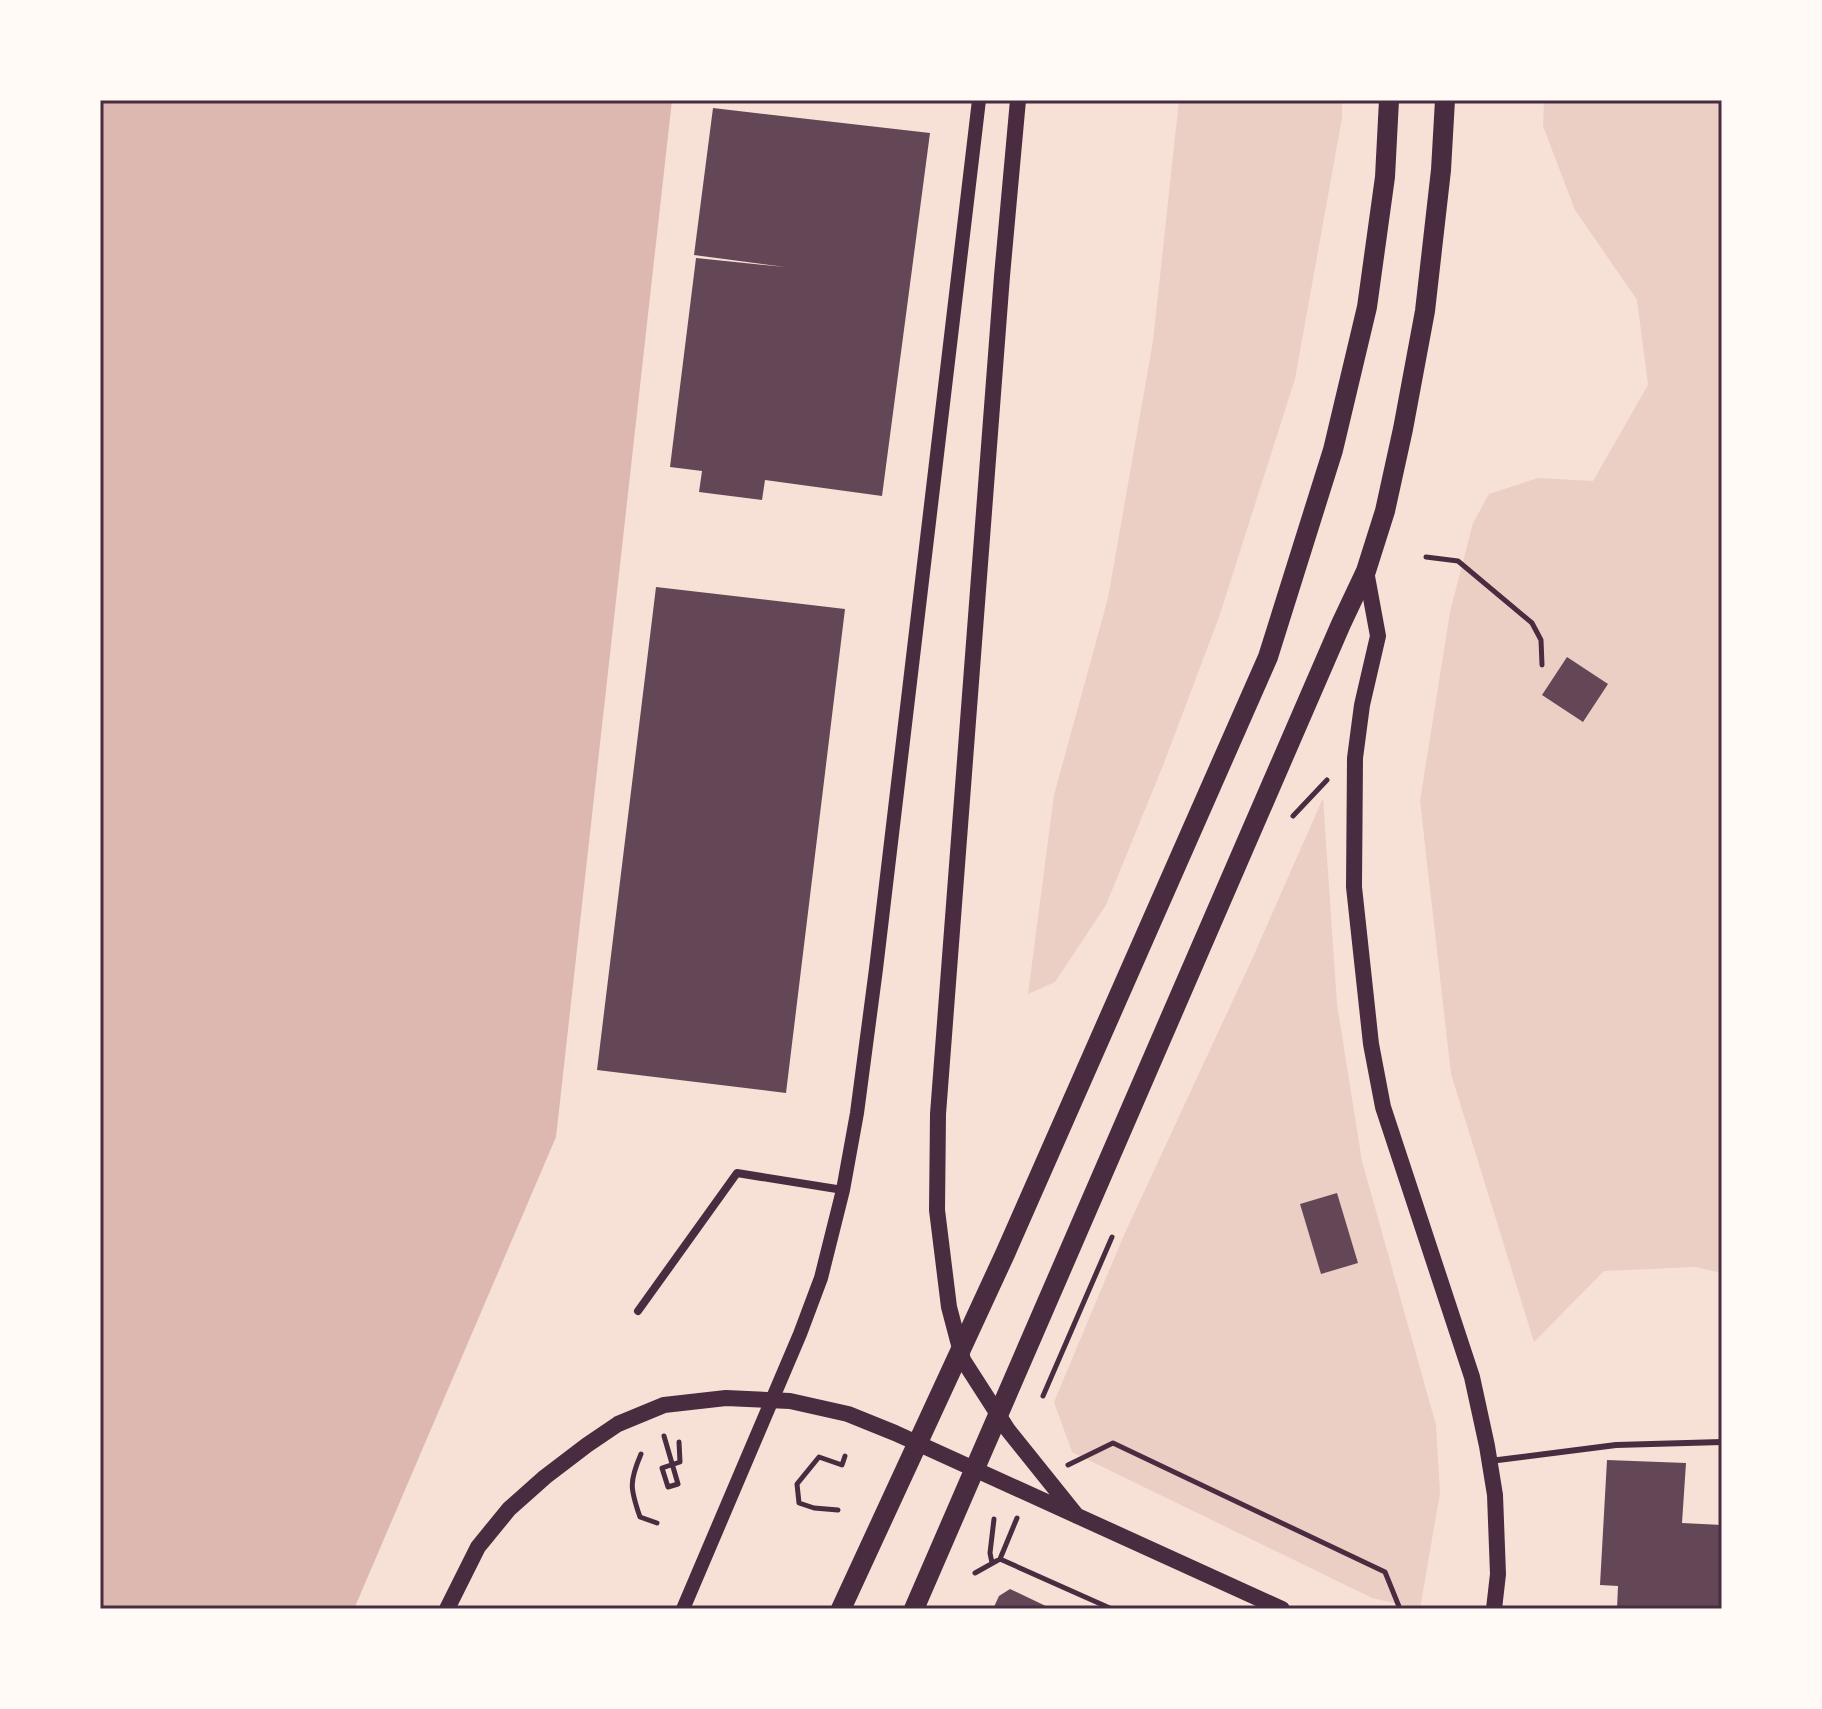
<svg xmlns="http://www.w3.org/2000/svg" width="1822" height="1709" viewBox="0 0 1822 1709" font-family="Montserrat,sans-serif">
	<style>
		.green { fill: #ebcfc5 }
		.water { fill: #dcb8b0 }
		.building { fill: #644757 }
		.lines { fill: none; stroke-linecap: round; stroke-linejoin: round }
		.path { stroke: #4a2c40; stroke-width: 5 }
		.service { stroke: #4a2c40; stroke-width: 6 }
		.minor { stroke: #4a2c40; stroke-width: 8 }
		.tertiary { stroke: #4a2c40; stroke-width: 14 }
		.secondary { stroke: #4a2c40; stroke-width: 16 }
		.primary { stroke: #4a2c40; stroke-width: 20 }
		.neatline { fill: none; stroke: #4a2c40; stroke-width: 3 }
	</style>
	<rect width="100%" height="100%" fill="#f7e1d7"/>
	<path class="green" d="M1179,100h163v18l-47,261 -76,238 -55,146 -58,142 -51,77 -27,12 26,-199 54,-197 45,-257z
		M1544,100h178v1173l-27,-6 -91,4 -70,71 -83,-268 -31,-273 30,-189 23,-89 16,-29 49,-16 55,3 55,-96 -11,-85 -62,-90 -32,-84z
		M1323,798l14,206 25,157 74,264 4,68 -20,116 -48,-11 -300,-146 -18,-50 70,-167 129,-278z"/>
	<path class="water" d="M100,100h572l-116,1037 -202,472h-254z"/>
	<path class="building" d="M713,108l217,25 -48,363 -117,-16 -3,20 -63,-8 3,-21 -32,-4 26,-209 89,9 -91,-12z
		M656,587l189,22 -59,484 -189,-23z
		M1567,657l41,27 -25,38 -41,-27z
		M1337,1193l21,70 -37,11 -21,-70z
		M1607,1460l79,3 -4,60 40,2v84h-105l1,-23 -18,-1z
		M1010,1589l42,20h-59l6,-13z"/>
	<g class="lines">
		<path class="path" d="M1426,557l32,4 74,62 9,17 1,25
			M1293,816l34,-36
			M1043,1396l69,-159
			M664,1436l14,48 -10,3 -6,-19 18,-6 -1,-20
			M641,1454c-12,28 -11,34 -1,63l17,6
			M1068,1465l45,-22 272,129 15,37
			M838,1510l-24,-2 -15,-5 -2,-19 22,-27 23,8 3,-9
			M1000,1559l112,50
			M992,1563l-2,-10 4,-34
			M975,1573l25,-14 17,-41"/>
		<path class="service" d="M1490,1461l126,-16 106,-3"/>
		<path class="minor" d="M638,1311l99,-138 106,17"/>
		<path class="tertiary" d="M683,1609l117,-275 21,-56 22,-88 14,-77 19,-144 103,-869"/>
		<path class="secondary" d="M1018,100l-16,176 -64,838 -1,96 12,97 14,53 45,70 69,86
			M1366,571l12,65 -16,69 -7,53 -1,129 17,157 12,63 89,270 15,69 8,49 3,79 -4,35
			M447,1609l31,-62 31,-38 36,-32 42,-32 31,-21 46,-19 62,-7 64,3 58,13 47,19 387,176"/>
		<path class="primary" d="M841,1609l164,-355 263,-597 65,-207 34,-143 18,-130 4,-77
			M914,1609l427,-985 25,-53 19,-60 18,-82 22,-118 16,-141 4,-70"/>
	</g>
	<rect width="1822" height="1709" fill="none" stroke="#fffaf5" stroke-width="204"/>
	<rect x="102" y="102" width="1618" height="1505" class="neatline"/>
</svg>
